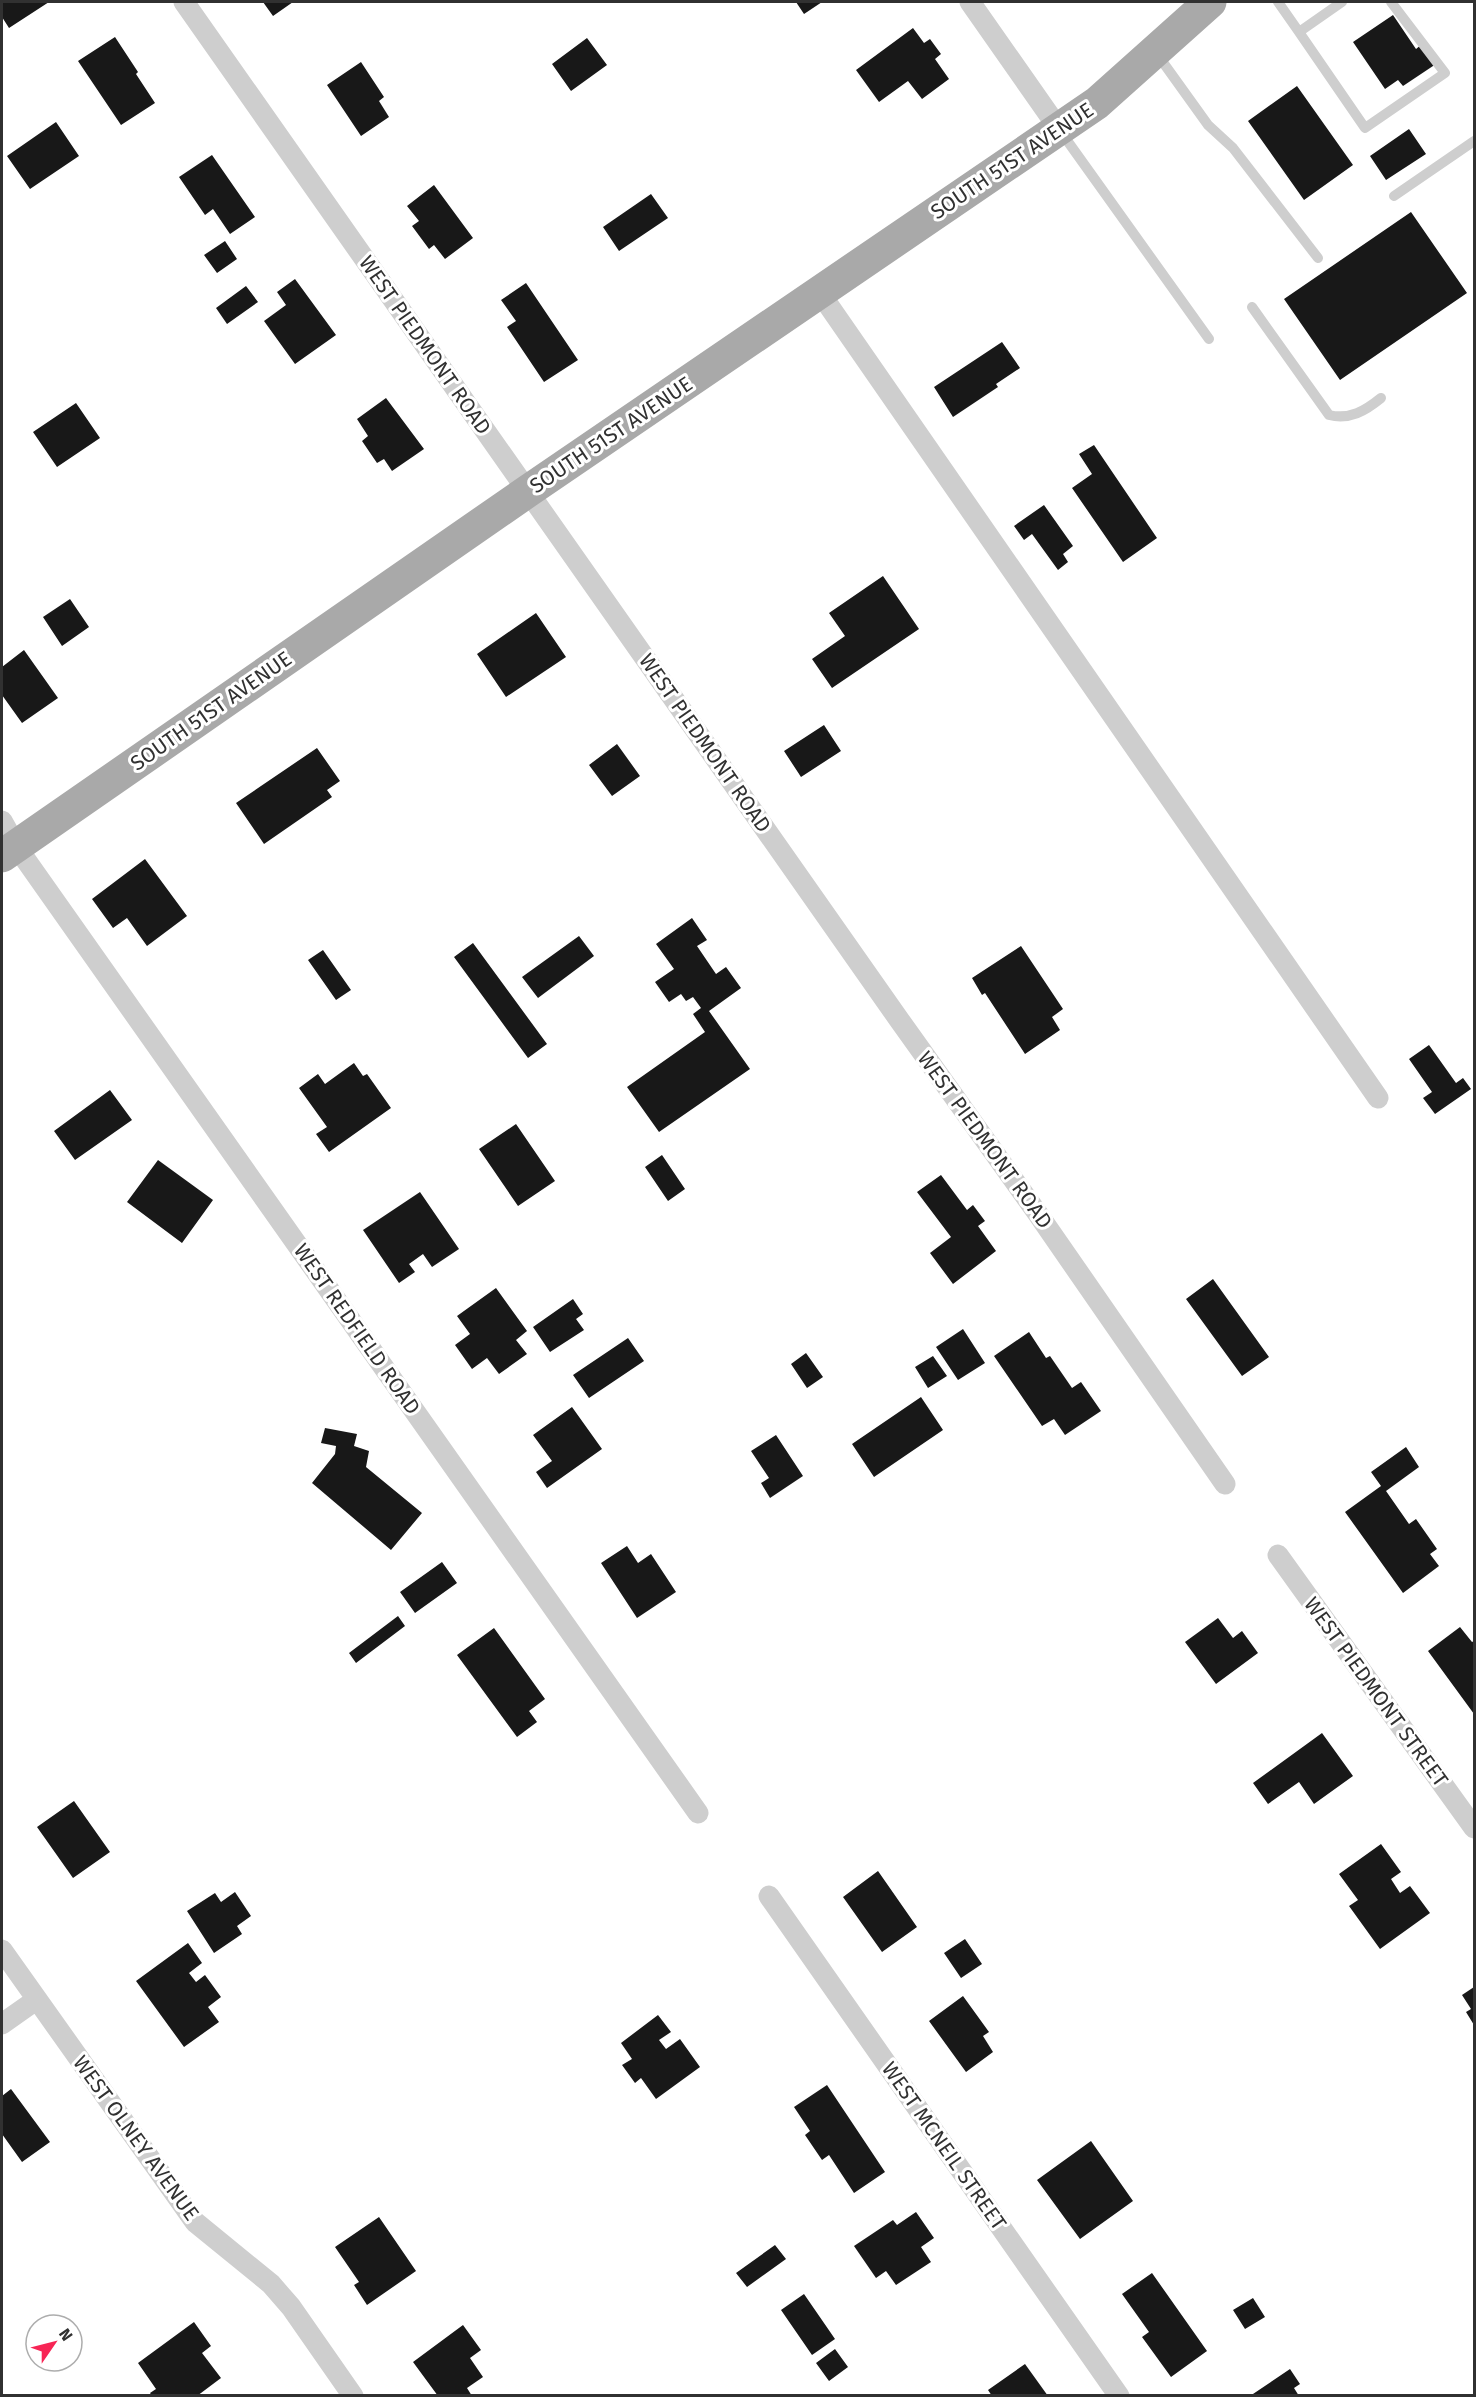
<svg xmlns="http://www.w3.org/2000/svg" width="1476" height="2397" viewBox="0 0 1476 2397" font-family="'Fira Sans',sans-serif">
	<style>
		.building { fill: #181818 }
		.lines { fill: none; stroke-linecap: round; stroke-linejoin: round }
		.service { stroke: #cecece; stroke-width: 10 }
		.minor { stroke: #cecece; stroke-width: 21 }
		.primary { stroke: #a9a9a9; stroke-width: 33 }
		.labels { text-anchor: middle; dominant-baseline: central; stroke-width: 6; stroke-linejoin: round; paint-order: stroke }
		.street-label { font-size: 21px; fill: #313131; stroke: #fff }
	</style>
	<rect width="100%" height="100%" fill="#fff"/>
	<path class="building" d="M2,2h47l-40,26 -7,-11z
		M263,2h30l-20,14z
		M796,2h26l-18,12z
		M1393,15l23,34 6,-5 14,20 -33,22 -5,-6 -13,9 -32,-47z
		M913,28l11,15 6,-4 11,15 -6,5 14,20 -27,20 -14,-18 -29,21 -23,-32z
		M115,37l23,35 -2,2 19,29 -34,22 -43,-64z
		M587,38l20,27 -36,26 -19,-27z
		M361,62l23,35 -5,4 10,16 -28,19 -34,-51z
		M1297,86l56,79 -49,35 -56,-79z
		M56,122l23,34 -49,33 -23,-33z
		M1409,129l17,25 -40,26 -16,-24z
		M212,155l43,62 -25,17 -17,-25 -8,6 -26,-38z
		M434,185l39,53 -28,21 -11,-14 -5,4 -17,-23 7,-5 -12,-15z
		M651,194l17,24 -49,33 -16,-24z
		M1411,212l56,81 -127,87 -56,-81z
		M225,241l12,18 -20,14 -13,-18z
		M295,279l41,56 -41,29 -31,-43 22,-16 -9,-13z
		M526,283l52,77 -34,22 -37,-55 9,-6 -15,-21z
		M246,286l12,16 -31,22 -11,-16z
		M1002,342l18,26 -24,16 2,3 -45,30 -19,-30z
		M386,398l38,51 -32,22 -8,-12 -7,4 -15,-22 6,-5 -11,-17z
		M76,403l24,35 -43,29 -24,-35z
		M1094,445l63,93 -34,24 -51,-74 20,-14 -13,-20z
		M1044,505l29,41 -10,8 5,8 -10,8 -26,-36 -8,6 -10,-14z
		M883,576l36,53 -87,59 -20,-29 33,-23 -16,-23z
		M70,599l19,28 -27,19 -19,-29z
		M536,613l30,44 -60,40 -29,-43z
		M24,650l34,48 -36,25 -20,-28v-28z
		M824,725l17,26 -40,26 -17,-26z
		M617,744l23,32 -28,20 -23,-31z
		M317,748l23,33 -13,9 5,7 -68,47 -28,-41z
		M145,859l42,57 -40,30 -20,-28 -14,10 -21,-29z
		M692,918l15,22 -10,6 19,28 10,-7 15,21 -32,23 41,58 -91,63 -32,-45 78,-55 -12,-18 8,-6 -8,-11 -7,4 -5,-7 -12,8 -14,-20 19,-13 -18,-25z
		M579,936l15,20 -56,42 -16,-21z
		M473,943l74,101 -19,14 -74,-101z
		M1021,946l42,63 -11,8 8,13 -35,24 -40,-61 -3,2 -10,-17z
		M323,950l28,40 -15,10 -28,-40z
		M1429,1045l27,38 7,-5 8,11 -36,25 -12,-16 9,-6 -23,-33z
		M354,1063l9,13 4,-2 24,34 -62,44 -13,-18 11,-7 -28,-39 19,-14 7,10z
		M110,1090l22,30 -57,40 -21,-29z
		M516,1124l39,57 -37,25 -39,-57z
		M662,1155l23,34 -17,12 -23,-34z
		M158,1160l55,40 -31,43 -55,-41z
		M941,1175l26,35 6,-5 12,16 -7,5 18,25 -43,33 -23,-31 21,-16 -34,-45z
		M420,1192l39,57 -27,18 -9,-13 -14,10 6,8 -16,11 -36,-53z
		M1213,1279l56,78 -27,19 -56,-77z
		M496,1288l31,43 -11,9 11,14 -28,20 -12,-16 -15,11 -17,-24 15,-11 -13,-18z
		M573,1299l10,15 -7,5 8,11 -34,22 -17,-25z
		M963,1329l22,34 -27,17 -22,-33z
		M1029,1332l17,26 4,-2 22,32 9,-6 20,29 -36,24 -11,-16 -12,7 -48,-70z
		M628,1338l16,23 -55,37 -16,-23z
		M806,1353l17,24 -16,11 -16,-24z
		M933,1356l14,20 -19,12 -13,-21z
		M921,1397l22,33 -69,47 -22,-33z
		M572,1407l30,42 -55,39 -11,-16 16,-11 -19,-26z
		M325,1428l32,6 -3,12 15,5 -3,16 56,46 -31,37 -79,-67 23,-29 1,-8 -15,-3z
		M776,1435l27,41 -33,22 -9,-15 8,-5 -18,-27z
		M1406,1447l13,20 -33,24 23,33 7,-5 21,30 -7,5 9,12 -36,27 -58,-81 36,-26 -10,-14z
		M627,1546l11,17 13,-9 25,38 -39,26 -36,-55z
		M442,1562l15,21 -42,30 -15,-21z
		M398,1616l7,10 -49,37 -7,-10z
		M1218,1618l15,20 9,-7 16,22 -42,31 -31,-42z
		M1460,1627l12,15 2,-1v73l-46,-63z
		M494,1628l51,71 -16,12 8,11 -20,15 -60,-82z
		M1322,1733l31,43 -39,28 -15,-22 -31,22 -15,-21z
		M74,1801l36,51 -37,26 -36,-51z
		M1381,1844l20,28 -10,7 9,14 10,-7 20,27 -50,36 -31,-43 9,-6 -19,-26z
		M878,1871l39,56 -35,25 -39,-55z
		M235,1892l16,24 -14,10 5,8 -28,19 -27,-42 28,-18 6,9z
		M965,1939l17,25 -21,14 -17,-25z
		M188,1943l14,20 -13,10 7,9 9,-7 16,22 -13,10 11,15 -35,25 -48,-66z
		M1474,1987v38l-8,-13 5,-3 -9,-14z
		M963,1996l26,36 -6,4 10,16 -27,20 -37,-51z
		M658,2015l13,17 -12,8 7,9 14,-10 20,28 -44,32 -15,-21 -6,5 -13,-18 10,-6 -11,-16z
		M827,2085l58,87 -31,21 -25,-38 -7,5 -17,-25 5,-4 -16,-24z
		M11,2089l39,53 -28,20 -20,-28v-38z
		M1091,2141l42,60 -53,38 -43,-59z
		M916,2212l18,26 -13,9 10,15 -35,23 -10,-14 -10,7 -22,-32 39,-26 4,5z
		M379,2217l37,54 -49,34 -13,-20 5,-3 -24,-35z
		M775,2245l11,14 -39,28 -11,-14z
		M1152,2273l55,78 -36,26 -29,-40 7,-5 -27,-38z
		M804,2294l31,45 -23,16 -31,-45z
		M1253,2298l12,19 -20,12 -12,-19z
		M194,2322l17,24 -9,7 19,25 -24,18h-45l-2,-3 6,-4 -18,-26z
		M463,2325l18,25 -11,8 13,19 -16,11 5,8h-34l-25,-34z
		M835,2349l13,18 -19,14 -13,-18z
		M1025,2364l23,32h-56l-4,-6z
		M1290,2369l10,15 -6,4 5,8h-49z"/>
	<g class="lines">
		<path class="service" d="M1278,2l21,30 43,-30
			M1299,32l66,96 80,-55 -54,-71
			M1157,54l51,71 25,23 85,110
			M1061,132l148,207
			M1394,196l80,-55
			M1252,307l77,108c21,5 36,-4 52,-17"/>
		<path class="minor" d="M184,2l716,1019 138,193 187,270
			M970,2l89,127
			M820,293l558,805
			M2,821l14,25 682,967
			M1278,1555l196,273
			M769,1896l350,500
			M2,1950l193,272 76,62 20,23 62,89
			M2,2024l34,-24"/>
		<path class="primary" d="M2,856l526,-365 569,-388 113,-101"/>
	</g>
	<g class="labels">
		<g class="street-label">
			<text transform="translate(1012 161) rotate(-34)">SOUTH 51ST AVENUE</text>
			<text transform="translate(425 345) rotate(55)">WEST PIEDMONT ROAD</text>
			<text transform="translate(611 435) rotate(-34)">SOUTH 51ST AVENUE</text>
			<text transform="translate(211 711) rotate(-35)">SOUTH 51ST AVENUE</text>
			<text transform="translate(705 743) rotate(55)">WEST PIEDMONT ROAD</text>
			<text transform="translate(985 1140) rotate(54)">WEST PIEDMONT ROAD</text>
			<text transform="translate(357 1329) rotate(55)">WEST REDFIELD ROAD</text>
			<text transform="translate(1376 1692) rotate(54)">WEST PIEDMONT STREET</text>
			<text transform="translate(136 2138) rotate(54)">WEST OLNEY AVENUE</text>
			<text transform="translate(944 2146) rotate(55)">WEST MCNEIL STREET</text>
		</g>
	</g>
	<rect width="1476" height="2397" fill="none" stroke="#313131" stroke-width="6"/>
	<g transform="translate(54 2343) rotate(55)"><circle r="28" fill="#ffffff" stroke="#adadad" stroke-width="1.5"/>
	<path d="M0-4.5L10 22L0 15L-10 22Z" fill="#f72555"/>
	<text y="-9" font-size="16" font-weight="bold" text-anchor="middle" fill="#313131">N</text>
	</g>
</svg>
